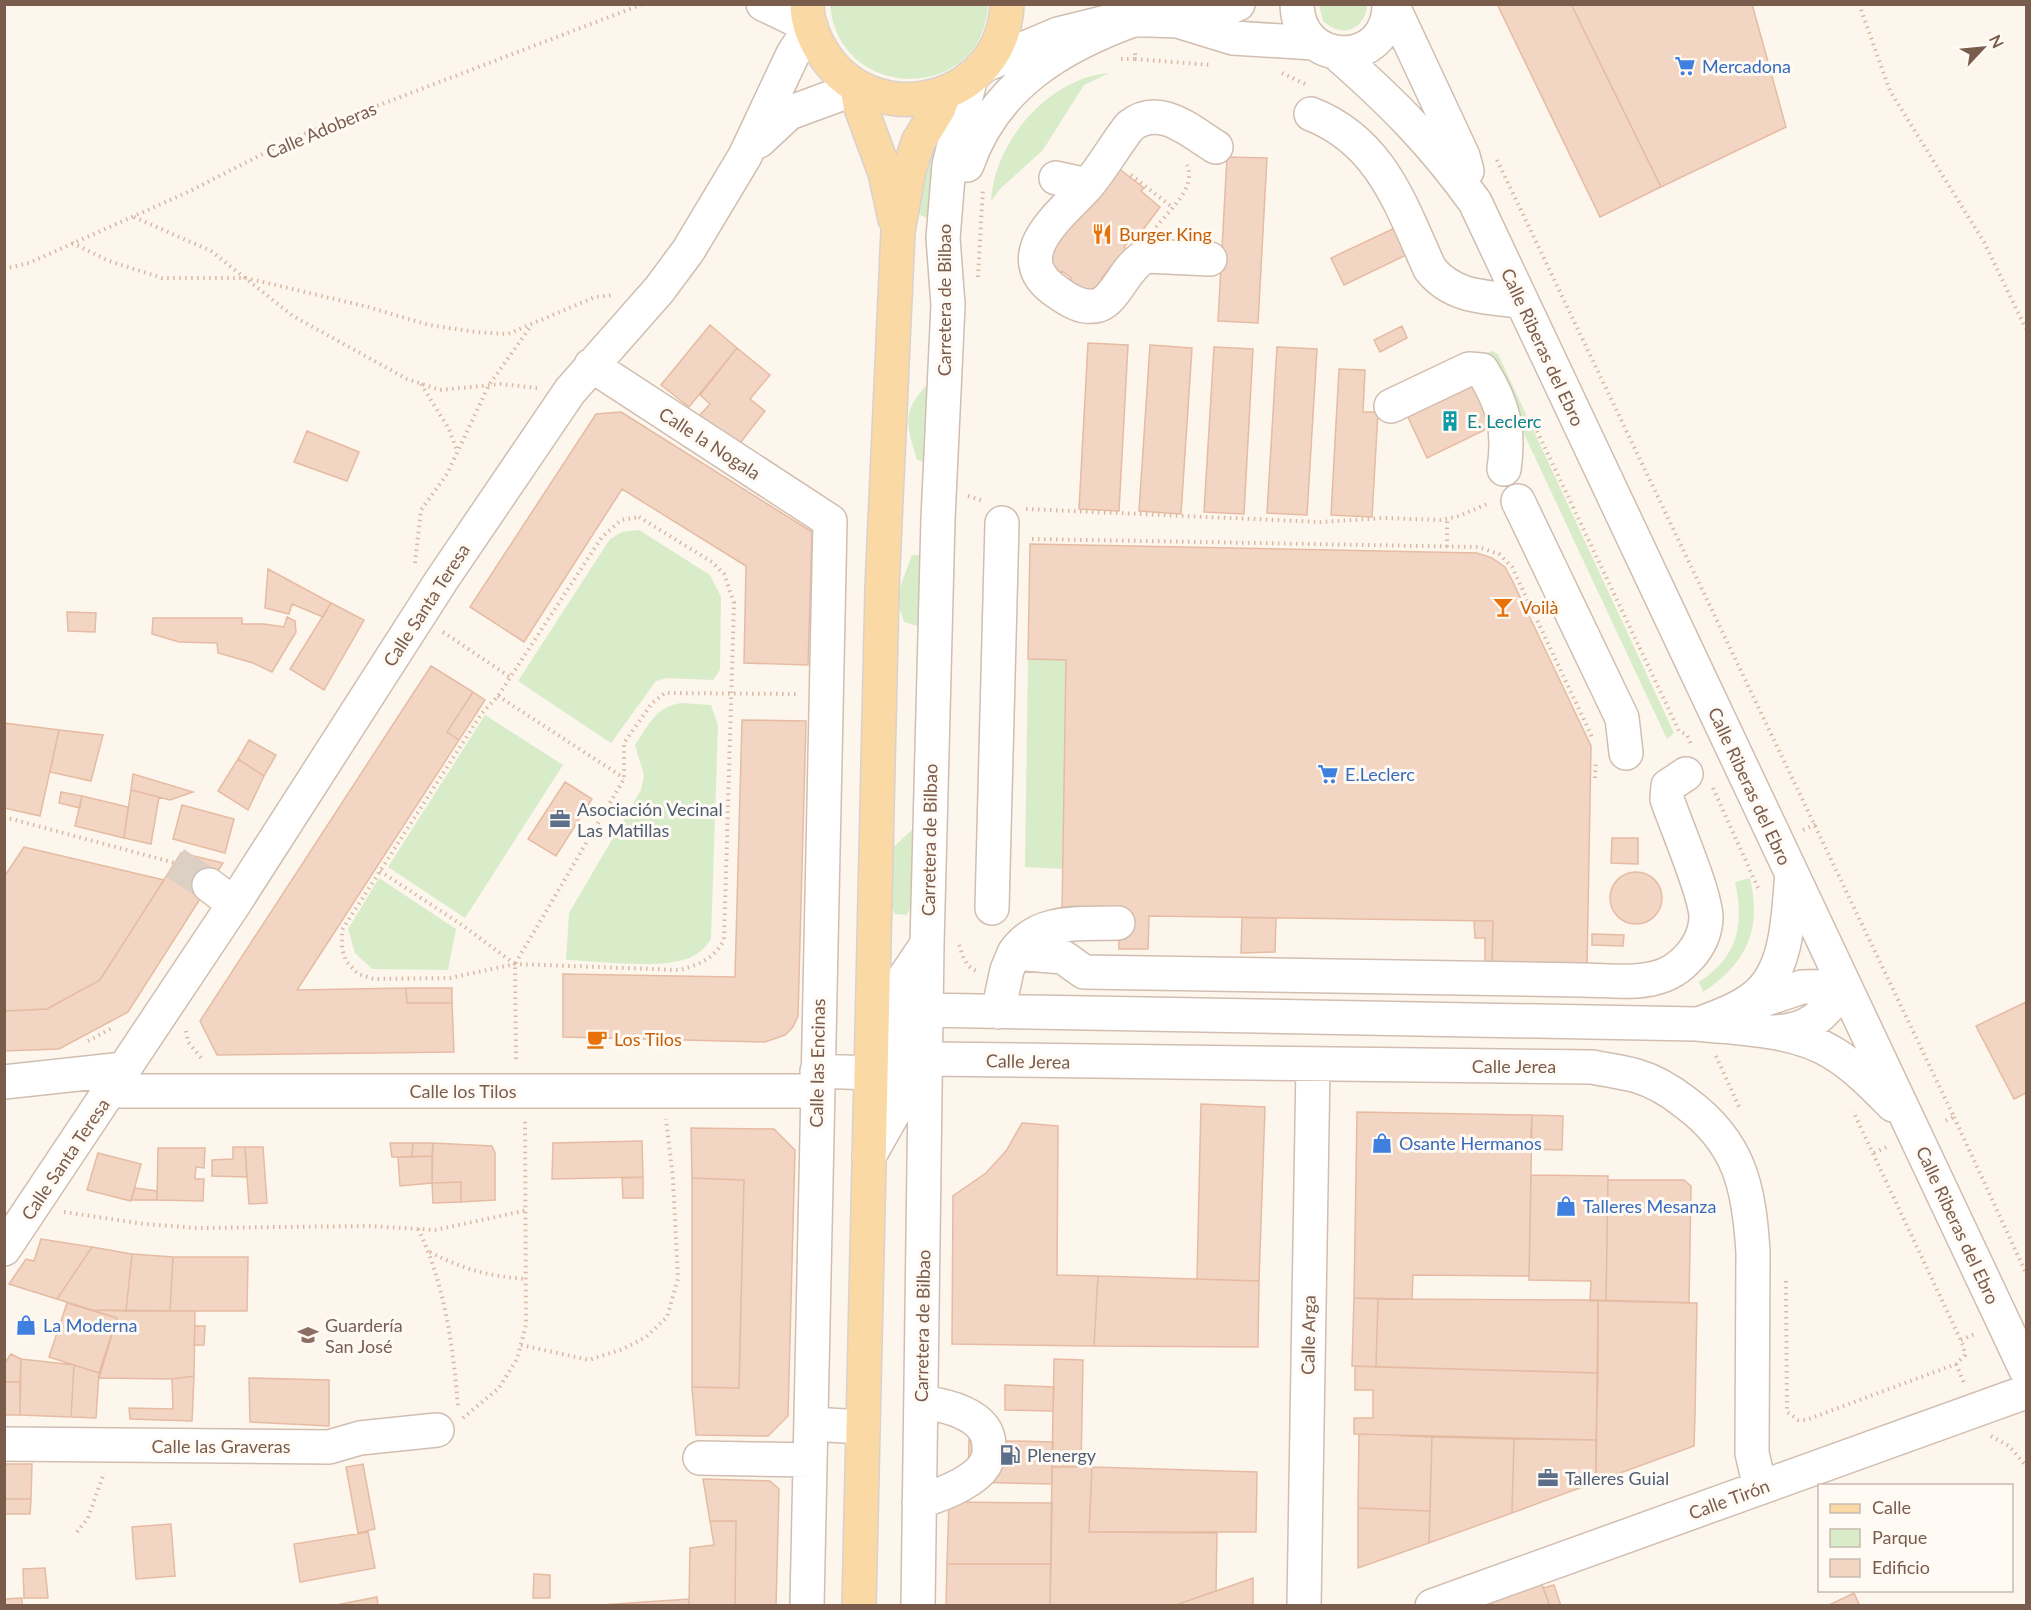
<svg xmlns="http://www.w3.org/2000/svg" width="2031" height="1610" viewBox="0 0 2031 1610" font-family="Lato,sans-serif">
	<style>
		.green { fill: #d8ecc9 }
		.building { fill: #f3d5c3; stroke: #e6bba3; stroke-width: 1.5 }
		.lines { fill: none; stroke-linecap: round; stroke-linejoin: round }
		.minor-tunnel { stroke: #dcd0c4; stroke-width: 33; stroke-dasharray: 33 16; stroke-linecap: butt }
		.minor-casing { stroke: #d1beb0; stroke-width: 36 }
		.major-casing { stroke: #dad1cd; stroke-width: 36 }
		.path { stroke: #d9b8a5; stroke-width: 4; stroke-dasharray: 1.5 4.5; stroke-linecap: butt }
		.minor { stroke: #fff; stroke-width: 33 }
		.major { stroke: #fbd9a5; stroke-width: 33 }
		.labels { text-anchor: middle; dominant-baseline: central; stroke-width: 6; stroke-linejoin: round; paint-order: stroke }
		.shop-label { font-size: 18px; fill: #366cbe; stroke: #fffaf3; text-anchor: start }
		.street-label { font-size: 18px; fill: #7a5c4d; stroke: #fffaf3 }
		.food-label { font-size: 18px; fill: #c56008; stroke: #fffaf3; text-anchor: start }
		.culture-label { font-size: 18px; fill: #0d838f; stroke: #fffaf3; text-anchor: start }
		.service-label { font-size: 18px; fill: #4e5e75; stroke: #fffaf3; text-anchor: start }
		.education-label { font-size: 18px; fill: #785e54; stroke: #fffaf3; text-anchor: start }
	</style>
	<rect width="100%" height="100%" fill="#fdf6ec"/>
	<path class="green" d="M830,5v-1l158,1c-5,98 -149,99 -158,0z
		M1319,5l47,-1 1,2c-3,25 -26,32 -44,15z
		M1109,73l-25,12 -41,65 -42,38 -10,13c3,-60 58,-123 118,-128z
		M944,126l-8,96 -18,-8c2,-40 8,-53 26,-88z
		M1492,351l6,3 176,379 -7,6 -181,-386z
		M928,384l-3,78 -8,-2c-10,-35 -17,-48 11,-76z
		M639,530l71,45 11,22 -1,73 -7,10 -46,-2 -11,3 -45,62 -93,-62 92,-142 12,-7z
		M912,555h11l-2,72 -17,-5 -8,-24z
		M1028,659l38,1 -3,209 -38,-2z
		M681,703l30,2 7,20 -7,214c-7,10 -13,16 -25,20 -28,10 -88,2 -120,1l3,-47 72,-123 3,-15 -9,-30c14,-20 20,-38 46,-42z
		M485,715l78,50 -98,153 -77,-51z
		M914,828l-3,79 -4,8 -12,-1 -7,-15 1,-48z
		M379,878l77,51 -8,41 -76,-1 -17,-16 -7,-24z
		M1750,878c12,51 -3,85 -47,114l-4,-10c38,-24 46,-57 36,-100z"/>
	<path class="building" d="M1497,4h74l90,183 -61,30z
		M1571,4h181l34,123 -125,60z
		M1227,157l40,1 -9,165 -40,-2z
		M1113,164l31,24 -3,3 19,16 -27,36 -4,-2 -5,6 8,7 -13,17 -8,-5 -9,12 7,6 -16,11 -28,-9 6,-8 -9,-7 -6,8 -11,-21z
		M1420,216l13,26 -89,43 -13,-27z
		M710,325l27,23 -48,59 -28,-22z
		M1402,326l5,12 -27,14 -6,-12z
		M1088,343l40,2 -9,166 -40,-2z
		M1150,345l42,3 -11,166 -42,-3z
		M1214,347l39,2 -9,165 -40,-2z
		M1277,347l40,2 -10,166 -40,-2z
		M737,348l33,27 -20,24 15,12 -28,36 -37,-32 10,-11 -10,-9z
		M1339,369l26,1 -2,42h15l-6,105 -41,-2z
		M1473,384l20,42 -66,32 -20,-43z
		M621,412l191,120 -4,133 -64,-2 2,-97 -124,-77 -98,153 -54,-35 126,-193z
		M307,431l52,21 -12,29 -53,-19z
		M1030,544l447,9 15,5 13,9 7,13 79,166 -4,222 -95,-3 1,-44 -344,-5 -1,33h-29l-1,-33 -56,-2 4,-254 -38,-1z
		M268,569l63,34 -8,14 -31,-13 -3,10 -24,-6z
		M331,603l33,17 -40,70 -34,-21z
		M67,612l29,1 -1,19 -27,-1z
		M287,617l8,4 1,11 -24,40 -19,-9 -35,-10 -1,-10 -38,-1 -27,-8 1,-16h89v6h22l20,3z
		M431,666l42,26 -26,40 12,8 -162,250 109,-2 1,15h45l2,49 -237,3 -17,-34z
		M473,692l12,8 -26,40 -12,-8z
		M742,720l64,1 -8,295 -5,11 -8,8 -20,7 -202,-5v-63l172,3z
		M4,723l55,7 -19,86 -36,-8z
		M59,730l44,5 -12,46 -41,-9z
		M249,740l27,15 -12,21 -26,-17z
		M238,759l26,17 -16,34 -30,-19z
		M133,774l60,18 -23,8 -39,-10z
		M565,782l27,17 -36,57 -28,-17z
		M131,790l28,7 -8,47 -27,-6z
		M61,792l21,4 -2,12 -21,-5z
		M82,796l46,11 -4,31 -49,-12z
		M182,805l52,14 -9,34 -52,-14z
		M1612,838h26v26l-27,-1z
		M24,847l140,33 -64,100 -53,29 -43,2v-134z
		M181,853l42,10 -95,149 -69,37 -55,2v-40l43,-2 53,-29z
		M1610 898a26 26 0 1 1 52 0a26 26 0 1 1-52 0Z
		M1242,918h34l-1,34 -34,1z
		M1474,921h19l-1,44 -7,1v-28h-10z
		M1592,934l32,1 -1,11 -31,-1z
		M406,988h46v15h-45z
		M2026,1002v91l-12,6 -38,-73z
		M1201,1104l64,3 -6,174 -62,-2z
		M1357,1112l175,3 -3,161 -116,-1 -1,24 -58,-1z
		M1532,1115l31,1 -1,34 -32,-1z
		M1022,1123l36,3 -1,149 41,1 -4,70 -142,-2 1,-148 33,-23 20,-22z
		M691,1128l83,1 21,21 -7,266 -20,20 -72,-1 -4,-48 47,1 5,-208 -52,-2z
		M642,1141l1,36 -91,2 1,-36z
		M390,1143h23l-1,14h-20z
		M413,1143h20l-1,13 -20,1z
		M433,1143l59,3 3,7v47l-34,2v-20l-29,1z
		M233,1147h12l2,30 -35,-1v-16l21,-1z
		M245,1147h18l4,56 -18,1z
		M158,1148h47l-1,20 -8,-1 -1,12h9l-1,22 -46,-1z
		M98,1153l43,11 -10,37 -44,-11z
		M432,1156v27l-32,3 -2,-29z
		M1531,1175l77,1 -2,125h-16l1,-20 -62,-1z
		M643,1177v21h-20l-1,-20z
		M692,1178l52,2 -5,208 -47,-1z
		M1608,1180h76l7,6 -2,117 -83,-2z
		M461,1182v20l-28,1 -1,-20z
		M135,1188l22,3v9h-26z
		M41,1239l51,8 -35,52 -48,-15 17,-25 8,2z
		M92,1247l40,7 -6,57 -34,-1 -35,-11z
		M132,1254l41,3 -3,54h-44z
		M173,1257h75l-1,54h-77z
		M1098,1276l161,5 -1,66 -164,-1z
		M1354,1298l24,1 -2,68 -24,-1z
		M1378,1299l220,1v73l-222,-6z
		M1598,1300l99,3 -2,111 -1,32 -98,36z
		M67,1303l50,15 -18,55 -50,-16z
		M92,1310l103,1 -1,65 -22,3 -73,-1 18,-60z
		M195,1326h10l-1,19h-10z
		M11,1354l10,5 -1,23h-16v-18z
		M21,1359l53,6 -3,52 -51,-2z
		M1054,1359l29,1 -2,107h-29z
		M74,1365l25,8 -3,45 -25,-1z
		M1355,1366l243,7 -2,67 -242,-6v-16h19v-28h-18z
		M194,1376l-2,45 -62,-2 -1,-11 44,1 -1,-30z
		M249,1378l80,2v46l-79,-4z
		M4,1382h16v33h-16z
		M1005,1385l49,2 -1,24 -48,-1z
		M1359,1434l73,3 -2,74 -72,-3z
		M1432,1437l82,2 -2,74 -83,30z
		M1514,1439l82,1v42l-84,31z
		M969,1440l84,2 -1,42 -84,-2z
		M4,1464h28l-1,35h-27z
		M363,1464l12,65 -17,4 -12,-66z
		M1052,1467h40l-3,65 128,1 -1,58 -43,15h-123z
		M1092,1467l165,5 -1,60h-167z
		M703,1479l67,2 9,8 -3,117h-41l1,-85h-26z
		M4,1499h27l-1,15h-26z
		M949,1502l103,1 -1,61h-104z
		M1358,1508l72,3 -1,32 -71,25z
		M710,1521h26l-1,85h-46l1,-58 24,-3z
		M171,1524l4,52 -39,3 -4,-52z
		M368,1532l7,36 -75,14 -6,-38z
		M947,1564h104l-1,42h-104z
		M45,1568l3,30h-24l-1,-29z
		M534,1574l16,1v23h-17z
		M1253,1578v28h-80l43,-15z
		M1541,1582l9,24h-79z
		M1554,1585l7,21h-11l-7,-18z
		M1854,1593l6,13h-28l-1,-2z
		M377,1597l1,9h-47z
		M22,1598v8h-18v-7z
		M689,1599v7l-88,-1z"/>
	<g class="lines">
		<path class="minor-tunnel" d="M175,863l34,22"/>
		<g class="minor-casing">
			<path id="minor" d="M1297,4c1,65 93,65 92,0
				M1392,4l71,152 4,15
				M1181,22l52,16 81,5
				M1336,53c55,48 96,89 139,149l551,1168
				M983,66l75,-32 61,-15 60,2 43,-10 16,-7
				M1311,114c71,28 90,92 119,155 23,29 56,28 90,32
				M759,141l30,-28 68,-25
				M967,165c27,-79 93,-119 169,-146
				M1056,178l32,7
				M1210,259l-64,-3c-21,10 -29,42 -47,49 -16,5 -31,-5 -42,-13 -53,-36 5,-78 30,-106 16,-19 28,-41 43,-60 30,-23 58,4 86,21
				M591,365l239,156 -23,1085
				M1391,406l78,-37 13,1c21,34 28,59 22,99
				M1518,501l104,217 4,35
				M209,885l25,19
				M992,908l10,-385
				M1014,953c24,-35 66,-29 104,-30
				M1745,1006l57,-19 43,-1
				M998,1012l9,-42 7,-17 49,4 21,15 497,8c24,0 51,4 74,-2 26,-6 50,-32 51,-60 0,-24 -30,-92 -39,-119l1,-13 18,-12
				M897,1023l12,-10 16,-3 772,14c45,5 97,5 136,29 23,14 41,33 60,52
				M1699,1024c20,-8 42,-15 59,-30 31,-28 30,-81 34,-120
				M1775,1032c38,-2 48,-18 70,-46
				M817,1071l54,2
				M895,1072l14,-9 16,-4 667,8c15,3 31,5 45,9 17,5 35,16 49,27 54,40 63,84 67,149l-1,201 8,35
				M4,1082l120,-13
				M110,1091h706
				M869,1156l25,-44 4,-125 29,-43
				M4,1249l230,-345 207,-323 129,-190 89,-101 29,-39 57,-95 48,-102 18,-27 -48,-23
				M811,1424l52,3
				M4,1444l325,3 31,-9 77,-8
				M700,1458l110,2
				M919,1502c20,-7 47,-16 62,-32 7,-8 9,-15 8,-25 -1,-31 -44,-40 -68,-43
				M918,1606l9,-662 11,-425 10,-214 -5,-67 6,-73 22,-88
				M1304,1606l9,-541
				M1432,1606l594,-214"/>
		</g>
		<g class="major-casing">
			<path id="major" d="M807,4c0,19 8,37 18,52 53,78 179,45 182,-52
				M857,88l3,17 25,68 10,46
				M859,1606l23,-1017 16,-358 11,-61 9,-28 21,-34 5,-14"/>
		</g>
		<path class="path" d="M1859,4l31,87 94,151 42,87
			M1121,59h14v-9
			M1135,59l77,6
			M1282,73l23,11
			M1497,160l457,957 -11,5
			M1131,175l41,32
			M134,217l77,34 82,65 114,63 33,11 61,-6 36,4
			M1156,227c13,-16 41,-40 31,-62
			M72,243l37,18 53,17h84l122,29 61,18 47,7 32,2 87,-37 19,-2
			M4,269l25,-6 159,-71 108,-55 347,-133
			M978,277l5,-89
			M421,384l28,45 8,22
			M1537,431l142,300 8,4 5,11
			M968,496l16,5
			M1026,509l295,13 64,-4 56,2 18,-4 28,-12
			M639,517l73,45 12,12 10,29 -10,337c-11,19 -23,24 -44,30l-165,-6 -65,14 -76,1 -16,-5 -12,-13 -4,-12v-19l140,-217 16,-17 104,-159 19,-17z
			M1032,539l446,8 21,7 13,13 81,172
			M1447,547v-28
			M415,563l6,-53 26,-36 42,-89 42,-59
			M443,632l67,45
			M498,696l126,82
			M1595,778l1,-17
			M1713,788l46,102
			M4,817l171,46
			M1803,830l13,-6
			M380,871l82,54 53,39
			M959,945c4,11 6,22 18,26
			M186,1031l2,11 15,18
			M88,1041l26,-14
			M1716,1056l24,53
			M516,1059l-1,-95 109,-185v-36l28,-40 13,-10 131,1
			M1954,1117l72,156
			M1874,1153l15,-7
			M64,1212l80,12 53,4 171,-2 67,4 93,-20
			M418,1229c26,51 36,122 40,179
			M430,1252c32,17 61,25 97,27
			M1786,1281l1,131 11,8h8l150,-56 9,-9 -2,-10 -110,-234
			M1961,1340l16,-7
			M521,1345l68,15 34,-11 23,-12 21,-20 11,-38 -5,-100 -7,-60
			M1956,1364l8,19
			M463,1418l36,-30 18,-29 9,-34 -1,-206
			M1991,1436l18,10 17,20
			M77,1532l11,-14 16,-45"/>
		<use href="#minor" class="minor"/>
		<use href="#major" class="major"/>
	</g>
	<defs>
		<g id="supermarket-bare" transform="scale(1.62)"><path d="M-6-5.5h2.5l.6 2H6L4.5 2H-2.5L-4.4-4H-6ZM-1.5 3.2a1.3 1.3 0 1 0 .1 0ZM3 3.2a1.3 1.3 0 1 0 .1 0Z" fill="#3f7fe0" stroke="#fffaf3" stroke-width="2.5" paint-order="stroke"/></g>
		<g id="restaurant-bare" transform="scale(1.62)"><path d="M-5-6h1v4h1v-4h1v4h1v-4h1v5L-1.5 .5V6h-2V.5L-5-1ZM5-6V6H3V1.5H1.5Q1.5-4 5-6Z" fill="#e8710a" stroke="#fffaf3" stroke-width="2.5" paint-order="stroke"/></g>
		<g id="building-bare" transform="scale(1.62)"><path d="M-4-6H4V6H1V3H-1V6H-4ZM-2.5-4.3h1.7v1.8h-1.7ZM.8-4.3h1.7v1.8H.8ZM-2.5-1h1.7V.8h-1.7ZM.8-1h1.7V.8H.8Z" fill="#0f9aa8" stroke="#fffaf3" stroke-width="2.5" paint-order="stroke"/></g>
		<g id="bar-bare" transform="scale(1.62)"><path d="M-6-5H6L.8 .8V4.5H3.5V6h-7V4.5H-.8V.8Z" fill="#e8710a" stroke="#fffaf3" stroke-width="2.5" paint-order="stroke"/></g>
		<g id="office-bare" transform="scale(1.62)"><path d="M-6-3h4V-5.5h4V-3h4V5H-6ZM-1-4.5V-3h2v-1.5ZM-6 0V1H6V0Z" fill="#5c6f8a" stroke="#fffaf3" stroke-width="2.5" paint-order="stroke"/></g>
		<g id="cafe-bare" transform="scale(1.62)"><path d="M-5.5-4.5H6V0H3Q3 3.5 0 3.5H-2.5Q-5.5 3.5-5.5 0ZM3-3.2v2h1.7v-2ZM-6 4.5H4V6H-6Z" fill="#e8710a" stroke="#fffaf3" stroke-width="2.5" paint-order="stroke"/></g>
		<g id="shop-bare" transform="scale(1.62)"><path d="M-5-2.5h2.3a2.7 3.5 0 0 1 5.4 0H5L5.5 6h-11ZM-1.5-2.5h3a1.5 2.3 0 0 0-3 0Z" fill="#3f7fe0" stroke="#fffaf3" stroke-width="2.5" paint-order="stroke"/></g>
		<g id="school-bare" transform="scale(1.62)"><path d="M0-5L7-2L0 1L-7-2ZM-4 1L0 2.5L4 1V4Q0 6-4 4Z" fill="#8d6e63" stroke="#fffaf3" stroke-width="2.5" paint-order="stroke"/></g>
		<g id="fuel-bare" transform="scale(1.62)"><path d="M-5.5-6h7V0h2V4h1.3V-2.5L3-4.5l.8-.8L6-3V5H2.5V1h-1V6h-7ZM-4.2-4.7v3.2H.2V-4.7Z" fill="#5c6f8a" stroke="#fffaf3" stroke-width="2.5" paint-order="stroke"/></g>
	</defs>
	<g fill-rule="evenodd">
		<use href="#supermarket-bare" x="1685" y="66"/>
		<use href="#restaurant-bare" x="1102" y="234"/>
		<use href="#building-bare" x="1450" y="421"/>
		<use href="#bar-bare" x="1503" y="607"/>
		<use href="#supermarket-bare" x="1328" y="774"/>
		<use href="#office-bare" x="560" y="819"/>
		<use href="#cafe-bare" x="597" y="1039"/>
		<use href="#shop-bare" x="1382" y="1143"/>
		<use href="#shop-bare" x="1566" y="1206"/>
		<use href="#shop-bare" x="26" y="1325"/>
		<use href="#school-bare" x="308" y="1335"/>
		<use href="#fuel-bare" x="1010" y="1455"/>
		<use href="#office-bare" x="1548" y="1478"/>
	</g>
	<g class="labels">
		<g class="shop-label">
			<text x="1702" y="66">Mercadona</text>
			<text x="1345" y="774">E.Leclerc</text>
			<text x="1399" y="1143">Osante Hermanos</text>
			<text x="1583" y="1206">Talleres Mesanza</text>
			<text x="43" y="1325">La Moderna</text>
		</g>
		<g class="street-label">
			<text transform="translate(321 130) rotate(-23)">Calle Adoberas</text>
			<text transform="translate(944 300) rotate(-90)">Carretera de Bilbao</text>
			<text transform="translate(1543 347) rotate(65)">Calle Riberas del Ebro</text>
			<text transform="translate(710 443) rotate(33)">Calle la Nogala</text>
			<text transform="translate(426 605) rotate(-57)">Calle Santa Teresa</text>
			<text transform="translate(1750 786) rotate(65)">Calle Riberas del Ebro</text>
			<text transform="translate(929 840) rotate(-89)">Carretera de Bilbao</text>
			<text transform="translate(1028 1061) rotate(1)">Calle Jerea</text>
			<text transform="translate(817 1063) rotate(-89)">Calle las Encinas</text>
			<text x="1514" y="1066">Calle Jerea</text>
			<text x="463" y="1091">Calle los Tilos</text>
			<text transform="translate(65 1159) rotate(-56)">Calle Santa Teresa</text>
			<text transform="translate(1958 1225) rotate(65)">Calle Riberas del Ebro</text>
			<text transform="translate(922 1326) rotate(-89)">Carretera de Bilbao</text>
			<text transform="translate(1308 1335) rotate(-89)">Calle Arga</text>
			<text x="221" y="1446">Calle las Graveras</text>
			<text transform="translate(1729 1499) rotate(-20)">Calle Tirón</text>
		</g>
		<g class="food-label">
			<text x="1119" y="234">Burger King</text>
			<text x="1520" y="607">Voilà</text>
			<text x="614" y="1039">Los Tilos</text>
		</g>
		<g class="culture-label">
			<text x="1467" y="421">E. Leclerc</text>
		</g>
		<g class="service-label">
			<text x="577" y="809">Asociación Vecinal<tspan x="577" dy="21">Las Matillas</tspan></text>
			<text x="1027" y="1455">Plenergy</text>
			<text x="1565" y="1478">Talleres Guial</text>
		</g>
		<g class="education-label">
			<text x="325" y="1325">Guardería<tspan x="325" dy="21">San José</tspan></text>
		</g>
	</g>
	<rect width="2031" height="1610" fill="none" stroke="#7a5c4d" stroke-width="12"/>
	<rect x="1818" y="1484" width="195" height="108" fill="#fffaf3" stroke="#cabbb1" stroke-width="1.5"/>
	<rect x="1830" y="1504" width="30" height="9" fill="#fbd9a5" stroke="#cabbb1" stroke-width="1.5"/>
	<text x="1872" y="1514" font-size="18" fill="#7a5c4d">Calle</text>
	<rect x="1830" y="1529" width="30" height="18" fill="#d8ecc9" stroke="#cabbb1" stroke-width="1.5"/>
	<text x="1872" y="1544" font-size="18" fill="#7a5c4d">Parque</text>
	<rect x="1830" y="1559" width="30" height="18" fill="#f3d5c3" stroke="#cabbb1" stroke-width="1.5"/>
	<text x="1872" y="1574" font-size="18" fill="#7a5c4d">Edificio</text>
	<g transform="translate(1983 48) rotate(64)" stroke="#fffaf3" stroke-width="4.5" paint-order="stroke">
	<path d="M0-4.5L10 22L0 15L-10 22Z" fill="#7a5c4d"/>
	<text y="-9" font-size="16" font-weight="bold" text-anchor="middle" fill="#7a5c4d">N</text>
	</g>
</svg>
